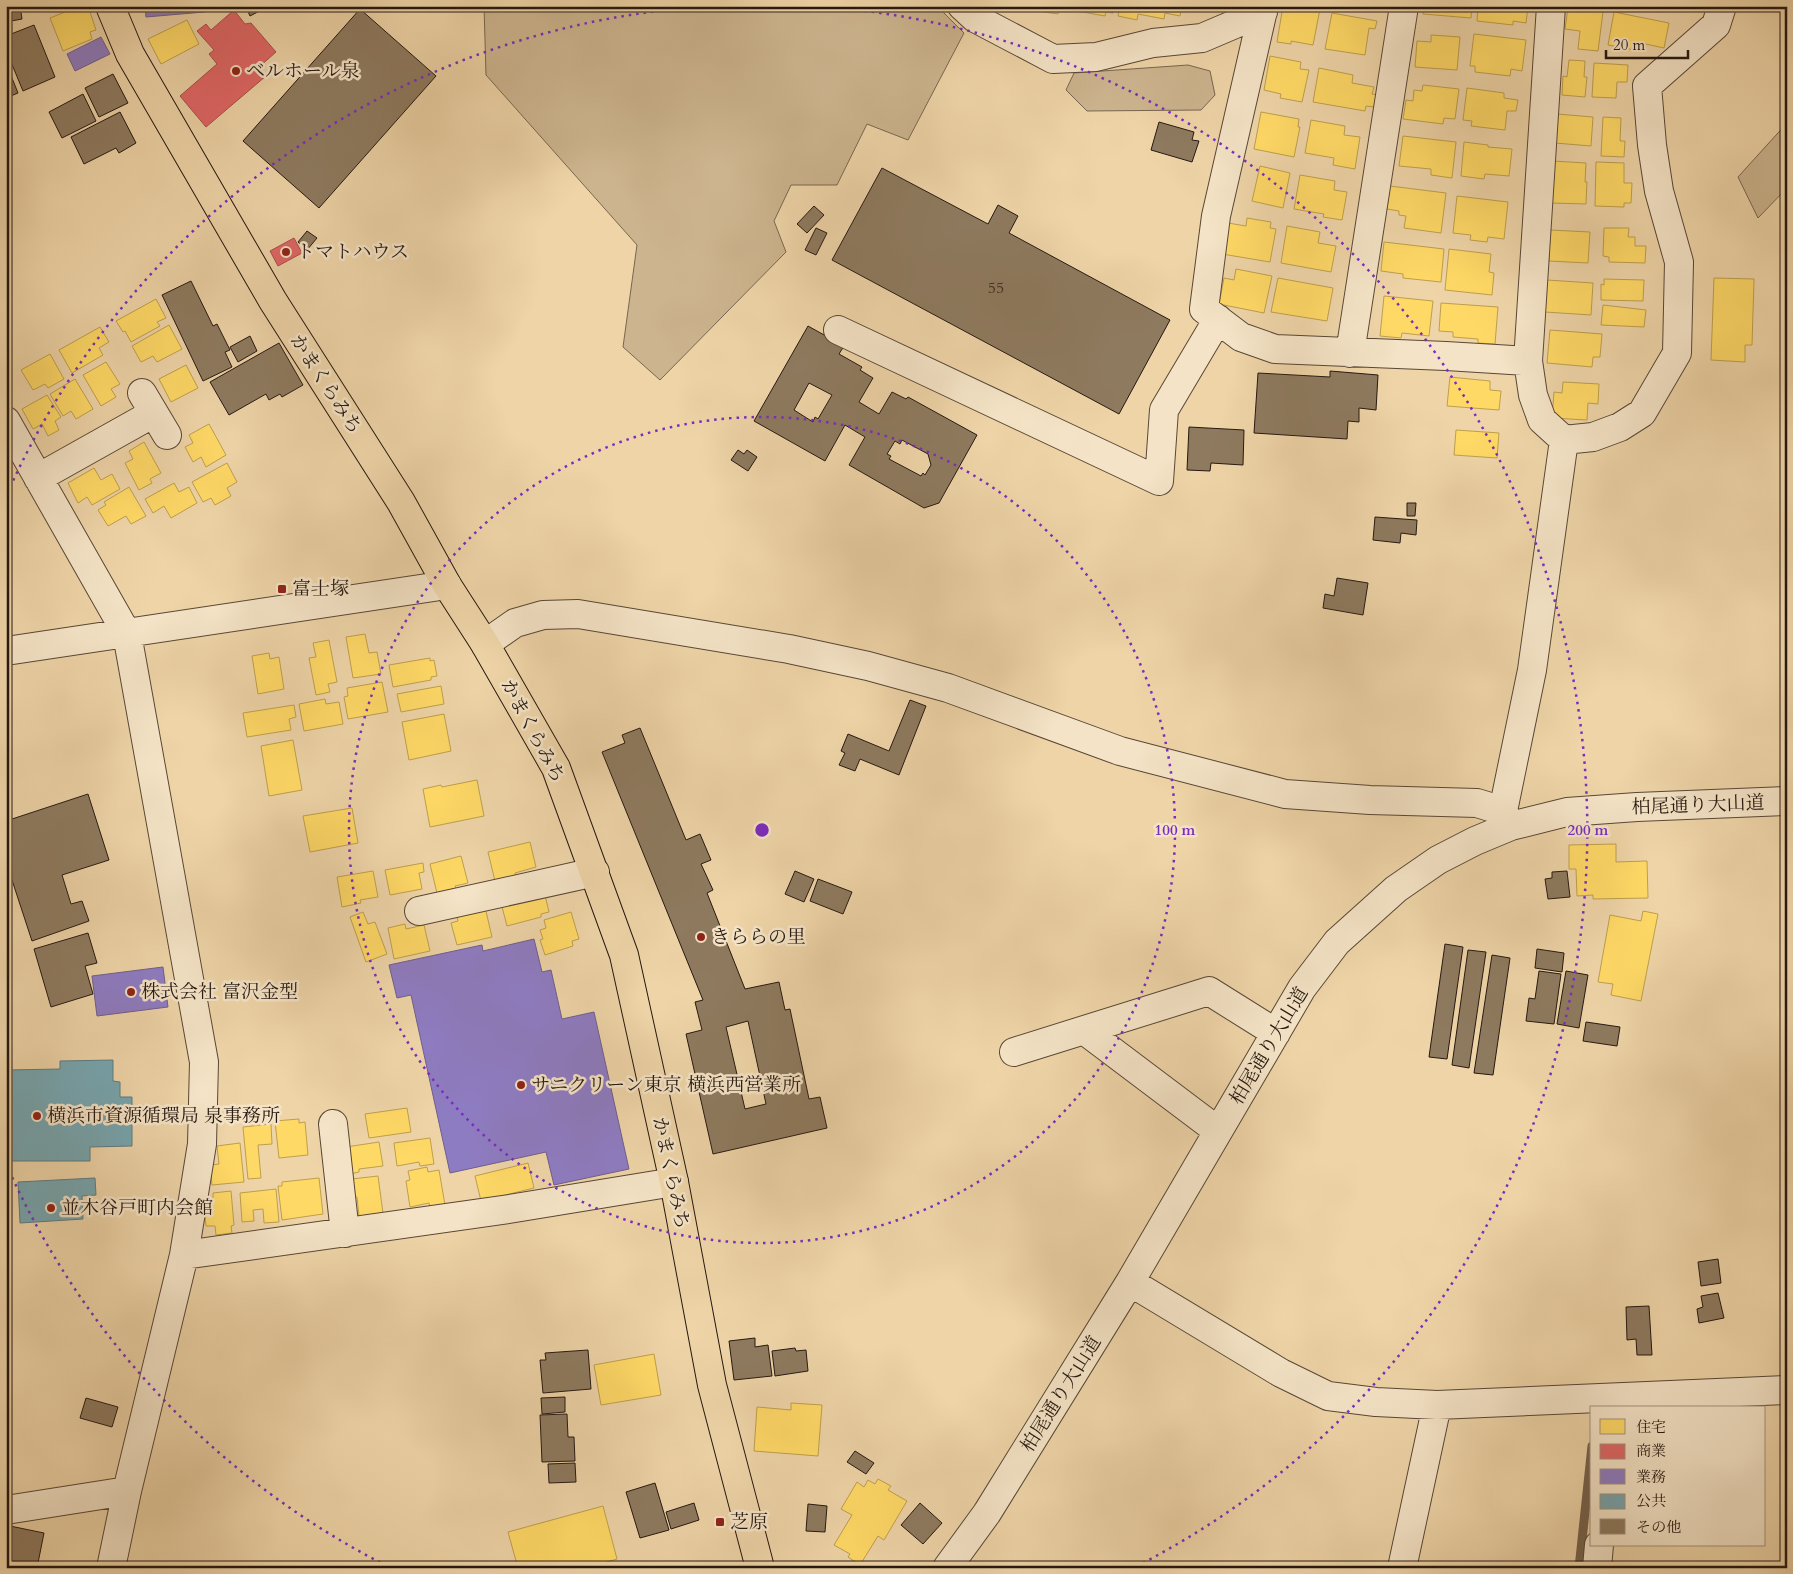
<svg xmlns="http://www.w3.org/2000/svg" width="1793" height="1574" viewBox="0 0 1793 1574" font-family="Cardo,'Noto Serif JP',serif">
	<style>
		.green { fill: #ccb48e; stroke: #796650 }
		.homes { fill: #ffd966; stroke: #be9f4c }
		.shops { fill: #e06666; stroke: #a84f4c }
		.offices { fill: #8e7cc3; stroke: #6f5e8e }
		.public { fill: #76a5af; stroke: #5e7b80 }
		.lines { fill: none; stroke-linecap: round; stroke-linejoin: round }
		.stream { stroke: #75624c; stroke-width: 9 }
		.building { fill: #8e7a5f; stroke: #261811; fill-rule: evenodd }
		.minor-casing { stroke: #584736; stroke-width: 30 }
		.major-casing { stroke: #261811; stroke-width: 30 }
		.minor { stroke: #f4e3c6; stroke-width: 28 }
		.major { stroke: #eed4a7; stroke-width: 28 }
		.ring { fill: none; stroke: #7b2cbf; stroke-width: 2.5; stroke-dasharray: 2.5 5 }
		.poi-dot { fill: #8f2418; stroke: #f4e3c6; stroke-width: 2 }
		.labels { text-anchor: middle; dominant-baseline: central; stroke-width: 5; stroke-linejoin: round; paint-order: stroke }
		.number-label { font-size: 16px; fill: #403024 }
		.poi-label { font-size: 19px; fill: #261811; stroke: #f4e3c6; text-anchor: start }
		.street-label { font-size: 19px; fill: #261811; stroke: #f4e3c6 }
		.centre { fill: #7b2cbf; stroke: #f4e3c6; stroke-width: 2.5 }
		.ring-label { font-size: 15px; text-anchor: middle; font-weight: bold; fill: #7b2cbf; stroke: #f4e3c6; stroke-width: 5; stroke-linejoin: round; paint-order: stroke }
	</style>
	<rect width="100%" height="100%" fill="#eed4a7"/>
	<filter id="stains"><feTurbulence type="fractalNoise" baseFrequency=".004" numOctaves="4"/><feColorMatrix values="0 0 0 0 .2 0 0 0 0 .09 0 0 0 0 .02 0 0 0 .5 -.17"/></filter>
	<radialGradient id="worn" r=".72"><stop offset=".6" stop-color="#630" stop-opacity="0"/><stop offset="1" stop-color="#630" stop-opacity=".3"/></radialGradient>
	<path class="green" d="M484,6h453l27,27 -56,107 -41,-16 -30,61h-46l-17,36 12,31 -126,128 -37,-33 14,-102 -151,-170z
		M1188,65l22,6 5,24 -14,15 -114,1 -21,-21 8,-17z
		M1787,123v65l-29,30 -20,-41z"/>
	<path class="homes" d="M80,6h8l8,24 -6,2 2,7 -29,12 -13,-33z
		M1024,6h36l-2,8 -34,-5z
		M1066,6h49l-2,7 -7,-1 -1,4 -39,-7z
		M1120,6h62l-2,10 -15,-3 -1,6 -26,-5 -1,6 -19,-4z
		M1283,6h20l17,3 -7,36 -22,-4v3l-14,-2z
		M1424,6h48l-1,12 -48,-4z
		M1478,6h50l-2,17 -13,-2v4l-36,-4z
		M1568,8l35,4 -5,39 -20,-2 2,-18 -15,-2z
		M1614,12l55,11 -5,25 -23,-5 -1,8 -32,-6z
		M1332,13l45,8 -2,8 -6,-1 -4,27 -40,-6z
		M187,20l12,24 -38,20 -13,-25z
		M1474,34l52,6 -4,31 -11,-2 -1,7 -35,-4v-6h-5z
		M1431,35l29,2 -3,33 -42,-3 2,-26 14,1z
		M1270,56l31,6 -1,7 9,1 -7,32 -22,-4 1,-4 -17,-4z
		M1569,60l16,1 -1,16h3l-2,20 -23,-2 1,-19 4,1z
		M1594,63l34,2 -1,17h-10l-1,16 -24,-1z
		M1319,68l34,7 -1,8 22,4 -2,7 5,1 -2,12 -9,-1 -1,5 -52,-9z
		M1423,85l36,4 -4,30 -11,-1 -1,6 -40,-5 3,-19 7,1 1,-11 8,1z
		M1467,88l37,5v5l14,2 -2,11h-9l-2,19 -34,-4 1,-5 -9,-1z
		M1261,112l38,7 -1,8h2l-6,30 -40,-8z
		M1557,114l36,3 -2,29 -36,-3z
		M1603,117l18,1 -1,23h5l-1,16 -23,-1z
		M1311,120l34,6 -1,9 16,2 -5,32 -22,-4 1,-7 -29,-5z
		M1403,136l53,6 -4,36 -21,-3v-6l-32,-3z
		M1464,142l24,3v2l24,2 -3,27 -24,-2 -1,5 -23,-3z
		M1552,161l34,2 -1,19h2l-1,22 -37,-1z
		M1596,162l28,1v20h8l-1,20h-7v4l-29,-1z
		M1260,166l30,7 -7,35 -31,-7z
		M1300,175l35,6 -1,9 13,2 -5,28 -19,-3 1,-3 -30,-5z
		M1390,186l56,7 -5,40 -37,-5 2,-12 -7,-1v-4l-12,-2z
		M1457,196l51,6 -4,37 -16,-2 -1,5 -17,-2 1,-5 -18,-2z
		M1247,218l24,4 -1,6 6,1 -6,33 -48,-8 6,-31 18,3z
		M1287,226l33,6 -2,11 18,3 -5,26 -50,-9z
		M1604,228h25l-1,9h7v9h11l-1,17 -36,-1v-5l-6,-1z
		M1550,230l40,2 -2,31 -39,-2z
		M1384,242l60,7 -3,33 -38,-4v-4l-22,-3z
		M1449,249l42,5 -2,18 5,1 -2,22 -47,-5z
		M1236,269l36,7 -8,37 -45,-9 5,-26 10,2z
		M1278,278l55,10 -6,33 -56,-9z
		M1714,278l40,1 -2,66h-7v17l-34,-2z
		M1604,279l40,1 -1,21 -42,-1v-16l3,1z
		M1547,280l46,3 -2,32 -46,-3z
		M1384,296l49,5 -4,35 -27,-3 -1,5 -21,-2z
		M156,299l10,19 -9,4 3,4 -29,16 -6,-11 -2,1 -7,-11z
		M1441,303l57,4 -3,37 -17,-1v-4l-25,-2v-5l-14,-1z
		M1603,305l43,5 -2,17 -43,-2z
		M169,325l13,24 -25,13 -4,-6 -12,6 -9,-16z
		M100,327l9,15 -10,6 4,7 -31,18 -13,-23z
		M1550,330l52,4 -2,23h-7l-1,10 -45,-4z
		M50,354l14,25 -16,9 -3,-4 -12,6 -12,-20z
		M106,362l14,22 -9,5 5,8 -15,9 -18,-31z
		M186,365l12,23 -27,14 -12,-23z
		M1450,377l40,4v9l11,1 -2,19 -52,-4z
		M75,379l18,30 -17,10 -5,-8 -8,5 -13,-22z
		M1563,382l36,2 -1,20 -10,-1 -1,17 -35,-2 2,-26 8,1z
		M47,395l14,22 -6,4 4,9 -11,6 -6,-12 -9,5 -11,-20z
		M209,424l17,31 -20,12 -5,-10 -8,5 -8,-15 8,-4 -4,-8z
		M1456,430l43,3 -2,25 -43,-3z
		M144,442l17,31 -11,6 2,4 -13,7 -14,-27 8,-4 -4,-8z
		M227,463l10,19 -10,6 4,8 -16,9 -4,-7 -8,4 -11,-20z
		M94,468l7,12 11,-6 8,15 -28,16 -5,-8 -9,6 -10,-20z
		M174,483l5,9 10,-5 8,16 -26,15 -7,-12 -11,7 -8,-14z
		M129,487l17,29 -15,8 -5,-8 -18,10 -10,-16 8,-5 -2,-3z
		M365,634l4,19 8,-1 4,22 -28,4 -7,-41z
		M329,640l8,42 -9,2 2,8 -14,3 -7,-37 7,-1 -3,-14z
		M269,653l1,6 9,-2 5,32 -26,5 -6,-38z
		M430,658v3l4,-1 3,16 -6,1v3l-38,7 -4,-22z
		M382,682l6,30 -40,7 -4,-22 4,-1 -1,-8z
		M441,686l3,18 -43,8 -4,-18z
		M325,699l1,5 13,-2 4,22 -39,7 -5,-27z
		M294,705l2,12 -7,2 2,11 -44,7 -4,-24z
		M444,714l7,37 -42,9 -7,-38z
		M293,740l9,50 -33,6 -8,-50z
		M477,780l7,36 -54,11 -7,-38 18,-4 1,2z
		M352,808l6,35 -48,9 -7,-36z
		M530,842l6,25 -21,6v3l-20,5 -7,-29z
		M1616,844v18l31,-1 1,37 -55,1v-4l-16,1 -1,-27h-7v-24z
		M461,856l7,27 -13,3 1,2 -19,5 -7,-29z
		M423,863l1,9 -5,1 3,16 -32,6 -5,-25z
		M373,871l5,26 -18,3 1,3 -19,4 -5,-30z
		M544,891l5,21 -8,2v3l-34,9 -6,-23z
		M485,907l7,30 -35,8 -6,-22 7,-2 -2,-7z
		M1643,911l15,3 -17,87 -30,-6 2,-11 -15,-2 12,-67 31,6z
		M363,912l5,12 7,-2 12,32 -21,8 -16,-45z
		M571,912l8,27 -7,2 1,5 -28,9 -5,-15 3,-1 -3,-9 6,-2 -2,-8z
		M405,924l1,5 18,-4 6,26 -36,8 -6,-31z
		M407,1108l4,24 -42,6 -4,-24z
		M299,1119v4l6,-1 3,33 -29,3 -4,-37z
		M271,1124l1,20 -14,1 3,33 -13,1 -5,-52z
		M430,1138l4,26 -14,2 -1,-4 -22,4 -3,-23z
		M379,1142l4,24 -24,3v3l-9,2 -4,-27z
		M240,1143l4,39 -32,3 -2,-20 9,-1 -2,-18z
		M528,1163l6,25 -53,13 -6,-25z
		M427,1167l1,5 11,-2 6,35 -15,2 -1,-4 -19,4 -4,-26 4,-1 -2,-9z
		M378,1176l5,37 -24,3 -2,-19 -6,1 1,-19z
		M319,1178l4,36 -41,6 -4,-34h4v-4z
		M276,1189l3,33 -15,1 -1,-14 -10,1 1,11 -12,1 -2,-29z
		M231,1191l3,34 -3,1 1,7 -16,2 -1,-9h-9l-3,-27 10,-1v-5z
		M654,1354l7,41 -60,10 -7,-40z
		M791,1403l31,2 -4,51 -64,-5 3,-44 34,3z
		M878,1479l13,7 -3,4 19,11 -23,39 -6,-4 -18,29 -12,-8 2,-3 -16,-9 18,-30 -11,-6 16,-27 7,5 4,-7 7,4z
		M603,1506l14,53 -31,9h-68l-10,-36z"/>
	<path class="shops" d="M234,10l11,14 6,-1 25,29 -17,15 7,9 -60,51 -26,-31 37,-32 -8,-10 5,-4 -17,-19 9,-7 5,6z
		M294,238l8,15 -24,13 -8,-15z"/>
	<path class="offices" d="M145,6h58l1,6 -58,5z
		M101,37l9,17 -35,17 -8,-17z
		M534,939l8,33 9,-2 11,49 32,-7 35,157 -75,16 -8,-33 -96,21 -39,-178 -14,3 -8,-33 93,-20 1,6z
		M163,967l5,40 -71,9 -5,-40z"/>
	<path class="public" d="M113,1060v21l7,1v15h12v49l-42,1v14h-84v-91l54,-1v-8z
		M95,1178l1,17 -14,1 1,23 -63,4 -2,-41z"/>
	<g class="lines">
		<path class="stream" d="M1579,1568l13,-122"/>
	</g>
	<path class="building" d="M6,6h14l2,13 -16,3z
		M207,6h62l-19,10 -4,-9 -7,3 -2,-4 -29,4z
		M360,9l76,67 -117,132 -76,-67z
		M34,25l21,52 -32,14 -17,-41v-14z
		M6,63l12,30 -12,5z
		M113,74l15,29 -29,14 -14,-29z
		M83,94l13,27 -34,17 -13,-26z
		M120,112l16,31 -17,10 -3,-5 -32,16 -13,-27z
		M1159,122l35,10 -2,8 7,1 -7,21 -41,-12z
		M882,168l106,56 10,-19 20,11 -9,17 161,87 -51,94 -287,-154z
		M814,206l10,9 -17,18 -10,-9z
		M816,228l11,5 -11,22 -11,-5z
		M307,231l10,7 -10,12 -9,-8z
		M191,281l22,45 4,-2 13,26 -5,2 7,15 -29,14 -41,-86z
		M808,326l36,20 -5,8 23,13 -2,3 13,8 -14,24 20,12 13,-22 14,7 2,-2 69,38 -38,68 -15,5 -75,-43 16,-28 -20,-12 -20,36 -71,-40zM809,383l23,12 -14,24 -3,-2 -2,5 -19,-12zM902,440l26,14 3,11 -6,10 -2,-2 -2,3 -32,-17 2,-3 -4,-2 8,-13 5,3z
		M250,336l7,15 -19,11 -8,-15z
		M279,343l24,42 -21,12 -2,-3 -11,6 -3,-6 -37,21 -19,-33z
		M1330,371l48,4 -2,35 -17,-2v14l-11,-1 -1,18 -93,-6 4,-60 72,4z
		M1189,427l55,3 -1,35 -32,-2 -1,8 -23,-1z
		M738,450l6,4 3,-4 10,7 -9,14 -17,-11z
		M1407,503h9l-1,13h-8z
		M1375,517l42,3 -1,15 -15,-2 -1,10 -27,-3z
		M1337,578l31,5 -5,32 -40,-7 2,-14 9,2z
		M910,700l16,6 -27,69 -39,-16 -5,12 -16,-6 6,-12 -4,-2 7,-17 41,17z
		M640,728l46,112 14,-6 11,26 -10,4 12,26 -6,3 38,96 34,-7 6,28 5,-1 19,90 11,-2 7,31 -114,26 -27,-120 16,-4 -7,-28 8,-2 -101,-248 23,-9 -3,-8zM748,1021l18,83 -21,5 -19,-82z
		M88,794l21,66 -47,15 9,29 11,-3 7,20 -57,20 -21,-64 -5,1v-57z
		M795,871l19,8 -10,23 -19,-8z
		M1567,871l3,26 -22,2 -3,-20 7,-1v-6z
		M818,879l34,13 -9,22 -33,-13z
		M88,933l9,30 -12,3 8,28 -42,13 -17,-58z
		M1445,944l18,3 -16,112 -18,-2z
		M1537,949l27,4 -2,19 -27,-4z
		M1468,950l18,2 -17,116 -17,-3z
		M1492,955l18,3 -17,117 -19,-2z
		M1539,971l22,3 -7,50 -28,-3 3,-23 6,1z
		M1566,971l22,4 -9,53 -22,-4z
		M1586,1022l34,5 -3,19 -34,-5z
		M6,1190h5l-1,35h-4z
		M1718,1259l3,24 -20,3 -3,-24z
		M1718,1293l6,25 -25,5 -2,-14 6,-2 -2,-11z
		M1649,1306l3,49h-15l-1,-16 -9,1 -1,-33z
		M755,1338v9l13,-2 4,31 -38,4 -5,-39z
		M795,1348l1,3 10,-1 2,21 -33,5 -3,-25z
		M588,1350l3,39 -48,4 -3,-33h6l-1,-7z
		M565,1397v15l-23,2 -1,-16z
		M86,1398l32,9 -6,20 -32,-9z
		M567,1414l1,23h6l1,24 -33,1 -2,-47z
		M855,1451l19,12 -8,11 -19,-12z
		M575,1463l1,19 -27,1 -1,-19z
		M655,1483l14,47 -29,8 -14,-46z
		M694,1503l5,17 -28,9 -5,-17z
		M920,1503l22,20 -19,21 -22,-19z
		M808,1504l19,2 -2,26 -19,-1z
		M10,1526l34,7 -7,35h-31v-25z"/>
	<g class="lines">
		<g class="minor-casing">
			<path id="minor" d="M962,6l13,12 78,41 43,-2 57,-14 49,-5 61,-26
				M1264,6l-48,210 -12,93 37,28 34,12 171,7 82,5 5,34 9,25 22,20 29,-3 27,-10 22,-14 35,-60 2,-91 -20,-71 -7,-46 -5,-59 69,-61 6,-19
				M838,330l321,151 5,-71 54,-91
				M1350,353l54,-347
				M1528,361l23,-355
				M142,393l25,42
				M6,421l121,213 77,428 -2,82 -18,111 -57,236 -16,77
				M38,478l116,-65
				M485,644l30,-21 28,-8 35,-1 211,35 79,17 80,22 172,63 165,43 85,6 107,3 26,8
				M6,651l441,-66
				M1511,826l-8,-15 29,-141 32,-230
				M419,911l176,-39
				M1084,1030l134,101
				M1014,1052l195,-61 67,42
				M333,1124l12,109
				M184,1255l325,-46 165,-27
				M1130,1282l151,91 47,23 48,6 61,3 350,-15
				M6,1510l121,-19
				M947,1568l40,-55 143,-231 172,-294 35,-46 59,-53 42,-29 37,-19 36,-15 56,-14 70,-5 150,-6
				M1402,1568l35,-163
				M1597,1568l2,-23"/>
		</g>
		<g class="major-casing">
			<path id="major" d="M110,6l20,48 143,247 128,201 46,83 38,59 71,124 68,187 50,227 38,203 48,183"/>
		</g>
		<use href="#minor" class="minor"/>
		<use href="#major" class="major"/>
	</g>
	<g class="ring">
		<circle cx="762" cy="830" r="413"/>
		<path d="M387 1566A826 826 0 0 1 7 1166M7 494A826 826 0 0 1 697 7M827 7A826 826 0 0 1 1137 1566"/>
	</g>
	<g class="poi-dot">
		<circle cx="236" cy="71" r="5"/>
		<circle cx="286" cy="252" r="5"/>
		<rect x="277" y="584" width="10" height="10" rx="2.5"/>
		<circle cx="701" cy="937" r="5"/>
		<circle cx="131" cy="992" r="5"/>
		<circle cx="521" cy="1085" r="5"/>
		<circle cx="37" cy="1116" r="5"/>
		<circle cx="51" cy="1208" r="5"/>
		<rect x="715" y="1517" width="10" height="10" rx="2.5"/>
	</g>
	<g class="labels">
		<g class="number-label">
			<text x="996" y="288">55</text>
		</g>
		<g class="poi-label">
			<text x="246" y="71">ベルホール泉</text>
			<text x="296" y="252">トマトハウス</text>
			<text x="292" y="589">富士塚</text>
			<text x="711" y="937">きららの里</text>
			<text x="141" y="992">株式会社 富沢金型</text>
			<text x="531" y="1085">サニクリーン東京 横浜西営業所</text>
			<text x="47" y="1116">横浜市資源循環局 泉事務所</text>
			<text x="61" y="1208">並木谷戸町内会館</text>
			<text x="730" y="1522">芝原</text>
		</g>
		<g class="street-label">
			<text transform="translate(326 384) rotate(57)">かまくらみち</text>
			<text transform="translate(533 731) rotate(62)">かまくらみち</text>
			<text transform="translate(1698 805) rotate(-2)">柏尾通り大山道</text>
			<text transform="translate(1269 1046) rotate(-59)">柏尾通り大山道</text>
			<text transform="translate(671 1173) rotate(78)">かまくらみち</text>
			<text transform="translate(1061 1394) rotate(-58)">柏尾通り大山道</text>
		</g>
	</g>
	<circle cx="762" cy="830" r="8" class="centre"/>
	<g class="ring-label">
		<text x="1175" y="835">100 m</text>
		<text x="1588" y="835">200 m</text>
	</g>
	<rect width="1793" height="1574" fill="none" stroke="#eed4a7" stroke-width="25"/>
	<rect x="8" y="8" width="1778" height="1559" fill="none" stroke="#261811" stroke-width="2.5"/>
	<rect x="12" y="12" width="1768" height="1549" fill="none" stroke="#261811"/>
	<rect x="1590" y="1406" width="175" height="140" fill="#f4e3c6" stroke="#a2927e"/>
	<rect x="1600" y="1419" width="25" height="15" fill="#ffd966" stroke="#a2927e"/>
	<text x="1636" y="1432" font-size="15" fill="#261811">住宅</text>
	<rect x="1600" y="1444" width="25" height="15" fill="#e06666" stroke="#a2927e"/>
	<text x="1636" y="1456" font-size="15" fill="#261811">商業</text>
	<rect x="1600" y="1469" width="25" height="15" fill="#8e7cc3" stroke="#a2927e"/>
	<text x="1636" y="1482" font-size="15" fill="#261811">業務</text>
	<rect x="1600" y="1494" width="25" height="15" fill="#76a5af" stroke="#a2927e"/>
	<text x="1636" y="1506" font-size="15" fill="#261811">公共</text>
	<rect x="1600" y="1519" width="25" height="15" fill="#8e7a5f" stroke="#a2927e"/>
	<text x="1636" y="1532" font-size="15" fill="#261811">その他</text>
	<path d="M1606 50v8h82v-8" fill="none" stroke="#261811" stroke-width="2.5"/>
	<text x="1613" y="50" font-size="15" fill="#261811" stroke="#f4e3c6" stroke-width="4" paint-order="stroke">20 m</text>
	<rect width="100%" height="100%" filter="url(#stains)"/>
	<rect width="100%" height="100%" fill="url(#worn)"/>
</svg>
